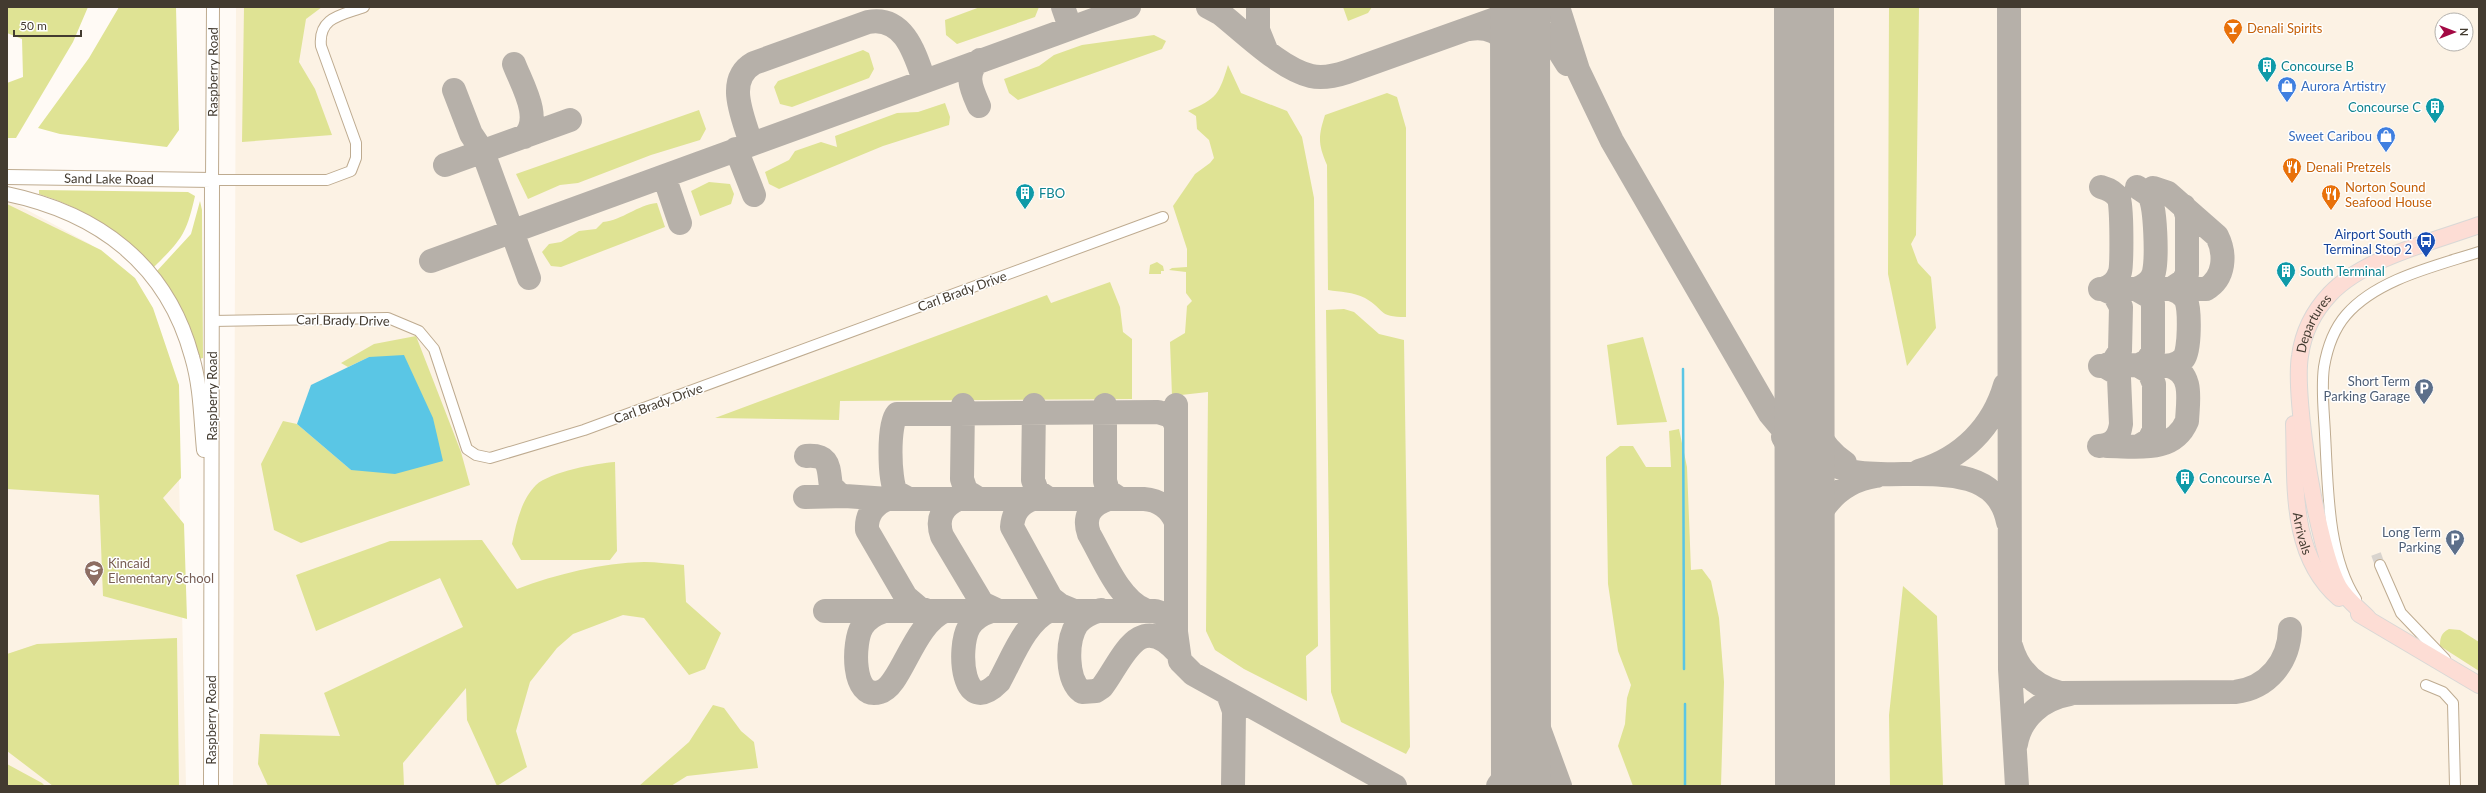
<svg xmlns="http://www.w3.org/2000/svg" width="2486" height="793" viewBox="0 0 2486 793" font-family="Lato,sans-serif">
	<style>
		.built { fill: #fcf2e4; fill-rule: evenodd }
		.green { fill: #dfe394 }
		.water { fill: #5ac6e5 }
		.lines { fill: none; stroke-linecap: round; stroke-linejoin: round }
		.stream { stroke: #5ac6e5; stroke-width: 2.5 }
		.taxiway { stroke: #b6b0a9; stroke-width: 24 }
		.runway { stroke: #b6b0a9; stroke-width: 60 }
		.minor-tunnel { stroke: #d9d4ce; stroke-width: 10; stroke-dasharray: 10 5; stroke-linecap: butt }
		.minor-casing { stroke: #beab90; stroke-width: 12 }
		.tertiary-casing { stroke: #beab90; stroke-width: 14 }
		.secondary-casing { stroke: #beab90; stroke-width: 16 }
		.primary-casing { stroke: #d9d8d6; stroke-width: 18 }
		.minor { stroke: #fff; stroke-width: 10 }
		.tertiary { stroke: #fff; stroke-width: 12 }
		.secondary { stroke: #fff; stroke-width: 14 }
		.primary { stroke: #fdddd5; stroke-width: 16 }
		.labels { text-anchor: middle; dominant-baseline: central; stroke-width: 3; stroke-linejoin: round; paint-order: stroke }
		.food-label { font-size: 13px; fill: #c56008; stroke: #fff; text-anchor: start }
		.culture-label { font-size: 13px; fill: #0d838f; stroke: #fff; text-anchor: start }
		.street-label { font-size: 13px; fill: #433b30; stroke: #fff }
		.shop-label { font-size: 13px; fill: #366cbe; stroke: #fff; text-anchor: start }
		.transit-label { font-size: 13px; fill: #164399; stroke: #fff; text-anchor: end }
		.service-label { font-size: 13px; fill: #4e5e75; stroke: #fff; text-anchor: end }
		.education-label { font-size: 13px; fill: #785e54; stroke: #fff; text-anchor: start }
	</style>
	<rect width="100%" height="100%" fill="#fffaf5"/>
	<path class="built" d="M236,7h2243v779h-2246zM2442,20h24v24h-24z
		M7,199l83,45 39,31 48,113 9,398h-179z"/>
	<path class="green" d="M7,7h81l-15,35 -57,96h-9v-55l16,-6 -1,-38 -15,-6z
		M119,7h57l3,123 -12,17 -107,-13 -22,-6 51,-70z
		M244,7h78l-16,12 -7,43 16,27 17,46 -90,7z
		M980,7h59l-4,10 -78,27 -11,-9 -1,-15z
		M1343,7h29l-4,6 -20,8z
		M1889,7h30l-3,228 -5,9 7,19 13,14 5,51 -29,38 -19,-92z
		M1154,35l12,6 -4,8 -144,51 -9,-7 -5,-14 35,-13 15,-11 28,-10z
		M863,50l6,3 5,16 -5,9 -77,29 -12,-3 -6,-17 4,-6z
		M1228,65l13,28 46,18 15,26 12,61 4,448 -12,10 1,45 -63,-32 -29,-19 -9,-19 2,-239 -36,4 -2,-54 15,-9 2,-27 5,-5 -6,-8v-21l-17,-2 3,-2 15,-1v-18l-14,-43 22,-32 15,-11 4,-5 -5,-18 -12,-11 -1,-13 -8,-5c29,-12 31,-17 40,-46z
		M1387,93l10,4 9,31v189c-29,0 -20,-7 -41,-19 -12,-6 -25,-6 -37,-8l-1,-125c-9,-21 -9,-28 -2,-50z
		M945,103l5,14 -1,8 -66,21 -104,43 -10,-5 -4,-12 24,-12 6,-9 26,-9 16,5 -2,-11 62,-23 21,-1z
		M699,110l7,19 -6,11 -49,15 -73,28 -18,2 -32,14 -12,-25z
		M709,182l21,2 4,10 -3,10 -31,12 -9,-25z
		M39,190l149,2 7,4c-9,40 -14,44 -43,73 -30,-37 -68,-61 -113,-75z
		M200,201l2,9 1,148 -4,1c-6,-32 -22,-62 -43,-87l35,-38z
		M657,203l8,24 -104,40 -10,-1 -9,-14 7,-8 12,-2 18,-11 17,-2 7,-7c20,-2 34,-17 54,-19z
		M7,204l94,46 34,28 18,30 26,77 2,93 -18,20 21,26 3,95 -84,-23 -4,-101 -92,-6z
		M1157,262l6,4 1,5h-3v3h-12l1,-9z
		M1110,282l10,25 3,25 9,7v60l-292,2 -1,19 -124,-2 332,-123 4,8z
		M1344,309l10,3 25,22 25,6 6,407 -4,7 -65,-32 -10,-30 -5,-382z
		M416,336l45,116 9,33 -169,58 -27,-13 -13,-66 22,-43 14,3 54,46 18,-113 -21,10 -7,-4 33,-19z
		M1643,337l24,85 -50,3 -10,-80z
		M1679,429l8,38 4,103 11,-1 9,12 8,37 5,64 -3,104h-88l-15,-40 7,-22 2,-26 4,-13 -13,-34 -10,-67 -2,-127 14,-11h13l13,21h25l-2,-36z
		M615,462l2,89 -7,9h-89l-9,-16c4,-20 9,-44 24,-59 14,-13 61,-22 79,-23z
		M482,540l35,49c40,-15 84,-26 127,-27 13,0 27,2 40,3l2,37 35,31 -16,36 -16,6 -45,-57 -21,-3 -50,19 -16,14 -27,34 -14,49 11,36 -30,19 -30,-66 -1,-32 -63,75 1,23h-136l-10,-22 2,-30 80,2 -16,-43 139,-66 -23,-49 -124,53 -20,-56 94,-34z
		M1903,586l34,30 6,170h-53l-1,-71z
		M2449,629l11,1 19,12v29l-39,-25c0,-8 1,-13 9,-17z
		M177,638l2,148h-126l-46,-35v-97l30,-10z
		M713,705l11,3 17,23 13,11 4,26 -71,8 -16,10h-32l50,-44z
		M7,764l35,19 3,3h-38z"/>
	<path class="water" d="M404,355l29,63 10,43 -48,13 -44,-4 -54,-46 14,-39 58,-28z"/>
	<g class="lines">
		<path class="stream" d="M1683,369l1,300
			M1685,704v82"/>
		<path class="taxiway" d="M1063,7l7,20
			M1208,7l13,7c24,19 60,55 90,62 12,3 24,0 36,-4l182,-65
			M1258,7v23l8,20
			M1558,7l20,63 34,71 158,273c21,27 47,48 81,57 49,12 143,-19 157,51
			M2009,7l1,662 7,117
			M1500,18c34,-3 51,19 67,46
			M1470,29c31,-5 45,19 50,45
			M514,64c8,21 29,55 10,73
			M454,90l17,44 12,18 46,126
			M979,106c-7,-16 -16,-33 1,-46
			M751,144c-7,-26 -27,-64 3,-81l114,-41c36,-7 47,32 56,58
			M736,149l18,46
			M445,165l125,-45
			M664,176l16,47
			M2101,187c7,2 14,5 18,12 3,6 3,66 1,73 -3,9 -8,14 -17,17
			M431,261l698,-254
			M2100,289h106c19,-11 20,-35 11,-53l-49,-43 -15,-5
			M2103,289l11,5 7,13 -1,44 -7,11 -9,4
			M2136,289c8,-3 16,-8 18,-17 3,-14 2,-65 -5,-77l-12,-8
			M2171,289l12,-8 4,-7v-58l-3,-10
			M2137,365l12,7 5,12v46l-5,10 -10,6
			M2100,366l39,-1 8,-4 6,-9v-48l-3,-7 -14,-8
			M2158,366c9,0 19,0 26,-8 6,-8 6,-49 2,-58 -3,-6 -9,-9 -15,-11
			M1804,384c5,32 12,59 41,79
			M963,405l-1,74 4,12 13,8
			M1034,405l-1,75 4,11 12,8
			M1105,405v76l3,10 12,8
			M1176,405v227l4,29 13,13 202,112
			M1783,437l14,24 8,26
			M2099,446c14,-1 20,-8 22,-22l-2,-46 -3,-5 -12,-7
			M2107,446c30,0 66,8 80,-25 1,-21 7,-48 -18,-55
			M806,456c25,-2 22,12 25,30l9,9 5,1
			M1919,471c43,-13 74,-44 86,-86
			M805,497l40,-1 43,3h256c15,1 26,9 32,23
			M888,499c-14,5 -22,15 -21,31l39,67 13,11 9,3
			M909,499l-13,-7c-7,-12 -8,-68 1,-78l261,-2 13,4 5,9
			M959,499c-17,7 -23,20 -17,37l40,67 17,8
			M1033,499c-14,5 -20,14 -21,28l39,71 9,7 12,5
			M1108,499c-18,6 -25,18 -19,35 14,24 30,66 56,76
			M1805,552c9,-37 30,-70 71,-76
			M1101,610c-10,3 -18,6 -24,14 -11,17 -11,56 5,68l14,-1 6,-4c20,-26 36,-78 75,-35
			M825,611h330l12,4 9,17
			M884,611c-9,3 -17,7 -22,16 -9,14 -11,74 18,65 21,-5 33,-68 65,-81
			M991,611c-9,3 -17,7 -22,16 -12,21 -7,93 30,55 13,-23 26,-61 52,-72
			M2011,646c7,24 24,41 49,47l175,-1c33,-4 54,-30 55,-63
			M1521,648l13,67 26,71
			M1228,694l6,17 -1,75
			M2016,744c5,-28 27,-45 54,-50
			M1498,786l15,-20 8,-30"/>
		<path class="runway" d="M1520,7l1,779
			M1804,7l1,779"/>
		<path class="minor-tunnel" d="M2376,554l4,11"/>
		<g class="minor-casing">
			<path id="minor" d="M212,180h115l24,-9 5,-13v-15l-35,-97c-3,-29 21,-31 43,-39
				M212,321l176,-3 31,13 15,18 33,100 9,6 14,3 94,-28 579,-213
				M2380,565l21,48 44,46
				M2356,599c-29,-44 -28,-114 -31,-165 -1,-22 -4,-45 -1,-67 3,-18 10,-38 22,-52 31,-36 90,-49 133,-63
				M2426,685l17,7 10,11 2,83"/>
		</g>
		<g class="tertiary-casing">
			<g id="tertiary">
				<path id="s1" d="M212,180l1,-173"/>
			</g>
		</g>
		<g class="secondary-casing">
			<g id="secondary">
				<path id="s2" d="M7,177l205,3 -1,606"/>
				<path d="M7,194c91,19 160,70 185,163 9,30 9,62 12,93"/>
			</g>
		</g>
		<g class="primary-casing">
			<g id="primary">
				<path id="s3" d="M2294,424c2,59 -5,131 45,174"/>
				<path d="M2359,614l120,71"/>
				<path id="s4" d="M2368,618c-10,-10 -22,-19 -29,-31 -21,-36 -46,-189 -39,-231 3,-23 14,-45 30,-62 34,-36 102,-52 149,-69"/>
			</g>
		</g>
		<use href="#minor" class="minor"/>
		<use href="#tertiary" class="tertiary"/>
		<use href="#secondary" class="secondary"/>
		<use href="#primary" class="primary"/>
	</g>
	<defs>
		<g id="bar-pin" transform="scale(1)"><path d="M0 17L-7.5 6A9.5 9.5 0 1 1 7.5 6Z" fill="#e8710a" stroke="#fff"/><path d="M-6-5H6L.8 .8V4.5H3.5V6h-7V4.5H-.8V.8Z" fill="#fff"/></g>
		<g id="building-pin" transform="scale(1)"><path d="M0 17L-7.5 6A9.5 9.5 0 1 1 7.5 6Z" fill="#0f9aa8" stroke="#fff"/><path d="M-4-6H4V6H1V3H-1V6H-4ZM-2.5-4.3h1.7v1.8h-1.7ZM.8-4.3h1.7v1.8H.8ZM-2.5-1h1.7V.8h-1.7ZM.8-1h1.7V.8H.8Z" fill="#fff"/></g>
		<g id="shop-pin" transform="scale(1)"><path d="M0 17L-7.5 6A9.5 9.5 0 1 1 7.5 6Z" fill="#3f7fe0" stroke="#fff"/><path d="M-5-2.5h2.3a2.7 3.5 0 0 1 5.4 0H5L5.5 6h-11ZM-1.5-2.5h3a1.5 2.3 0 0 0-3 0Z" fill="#fff"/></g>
		<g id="restaurant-pin" transform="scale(1)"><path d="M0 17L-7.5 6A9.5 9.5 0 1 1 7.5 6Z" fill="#e8710a" stroke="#fff"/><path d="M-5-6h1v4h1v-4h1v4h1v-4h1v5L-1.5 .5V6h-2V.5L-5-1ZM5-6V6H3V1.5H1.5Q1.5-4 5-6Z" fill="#fff"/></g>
		<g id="bus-pin" transform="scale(1)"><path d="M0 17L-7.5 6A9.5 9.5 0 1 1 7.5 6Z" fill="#1a4fb4" stroke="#fff"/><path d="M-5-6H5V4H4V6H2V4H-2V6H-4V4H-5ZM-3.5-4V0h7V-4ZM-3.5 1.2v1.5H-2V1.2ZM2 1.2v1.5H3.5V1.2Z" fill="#fff"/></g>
		<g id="parking-pin" transform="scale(1)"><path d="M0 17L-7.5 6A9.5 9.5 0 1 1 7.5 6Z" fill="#5c6f8a" stroke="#fff"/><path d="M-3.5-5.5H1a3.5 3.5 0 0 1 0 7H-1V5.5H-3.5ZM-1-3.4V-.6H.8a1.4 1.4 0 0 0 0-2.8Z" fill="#fff"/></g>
		<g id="school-pin" transform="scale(1)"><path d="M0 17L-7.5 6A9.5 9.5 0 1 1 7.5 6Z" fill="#8d6e63" stroke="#fff"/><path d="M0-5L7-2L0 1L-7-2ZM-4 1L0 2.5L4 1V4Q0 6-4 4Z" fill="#fff"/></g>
	</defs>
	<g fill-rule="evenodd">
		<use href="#bar-pin" x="2233" y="28"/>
		<use href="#building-pin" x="2267" y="66"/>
		<use href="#shop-pin" x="2287" y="86"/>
		<use href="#building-pin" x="2435" y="107"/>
		<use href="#shop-pin" x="2386" y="136"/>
		<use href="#restaurant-pin" x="2292" y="167"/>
		<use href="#building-pin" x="1025" y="193"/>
		<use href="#restaurant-pin" x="2331" y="194"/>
		<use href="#bus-pin" x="2426" y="241"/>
		<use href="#building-pin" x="2286" y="271"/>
		<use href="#parking-pin" x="2424" y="388"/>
		<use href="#building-pin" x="2185" y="478"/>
		<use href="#parking-pin" x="2455" y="539"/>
		<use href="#school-pin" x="94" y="570"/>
	</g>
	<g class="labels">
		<g class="food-label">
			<text x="2247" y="28">Denali Spirits</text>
			<text x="2306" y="167">Denali Pretzels</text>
			<text x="2345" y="187">Norton Sound<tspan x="2345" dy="15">Seafood House</tspan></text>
		</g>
		<g class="culture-label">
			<text x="2281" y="66">Concourse B</text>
			<text x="2421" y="107" text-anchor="end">Concourse C</text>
			<text x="1039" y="193">FBO</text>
			<text x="2300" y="271">South Terminal</text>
			<text x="2199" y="478">Concourse A</text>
		</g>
		<g class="street-label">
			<text stroke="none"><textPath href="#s1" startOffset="108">Raspberry Road</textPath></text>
			<text stroke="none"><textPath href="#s2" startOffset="102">Sand Lake Road</textPath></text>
			<text transform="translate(962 291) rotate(-20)">Carl Brady Drive</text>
			<text transform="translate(343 320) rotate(1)">Carl Brady Drive</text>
			<text stroke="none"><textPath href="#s4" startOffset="314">Departures</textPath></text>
			<text transform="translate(212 396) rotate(-90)">Raspberry Road</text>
			<text transform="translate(658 403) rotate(-20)">Carl Brady Drive</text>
			<text stroke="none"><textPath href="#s3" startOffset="110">Arrivals</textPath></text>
			<text transform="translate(211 720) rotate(-90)">Raspberry Road</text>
		</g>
		<g class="shop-label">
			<text x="2301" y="86">Aurora Artistry</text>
			<text x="2372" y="136" text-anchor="end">Sweet Caribou</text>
		</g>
		<g class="transit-label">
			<text x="2412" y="234">Airport South<tspan x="2412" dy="15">Terminal Stop 2</tspan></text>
		</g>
		<g class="service-label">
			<text x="2410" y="381">Short Term<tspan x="2410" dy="15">Parking Garage</tspan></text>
			<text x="2441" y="532">Long Term<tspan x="2441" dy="15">Parking</tspan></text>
		</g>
		<g class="education-label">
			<text x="108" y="563">Kincaid<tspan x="108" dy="15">Elementary School</tspan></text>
		</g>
	</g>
	<rect width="2486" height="793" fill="none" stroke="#433b30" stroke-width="16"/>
	<g transform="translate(2454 32) rotate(90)"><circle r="19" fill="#ffffff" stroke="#b4b1ac"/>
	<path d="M0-3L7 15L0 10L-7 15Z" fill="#a30944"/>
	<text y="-6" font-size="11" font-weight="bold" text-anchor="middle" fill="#433b30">N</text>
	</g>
	<path d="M14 30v6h67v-6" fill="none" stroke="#433b30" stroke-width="2"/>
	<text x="20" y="30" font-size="12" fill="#433b30" stroke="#ffffff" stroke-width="3" paint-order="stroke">50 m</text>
</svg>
